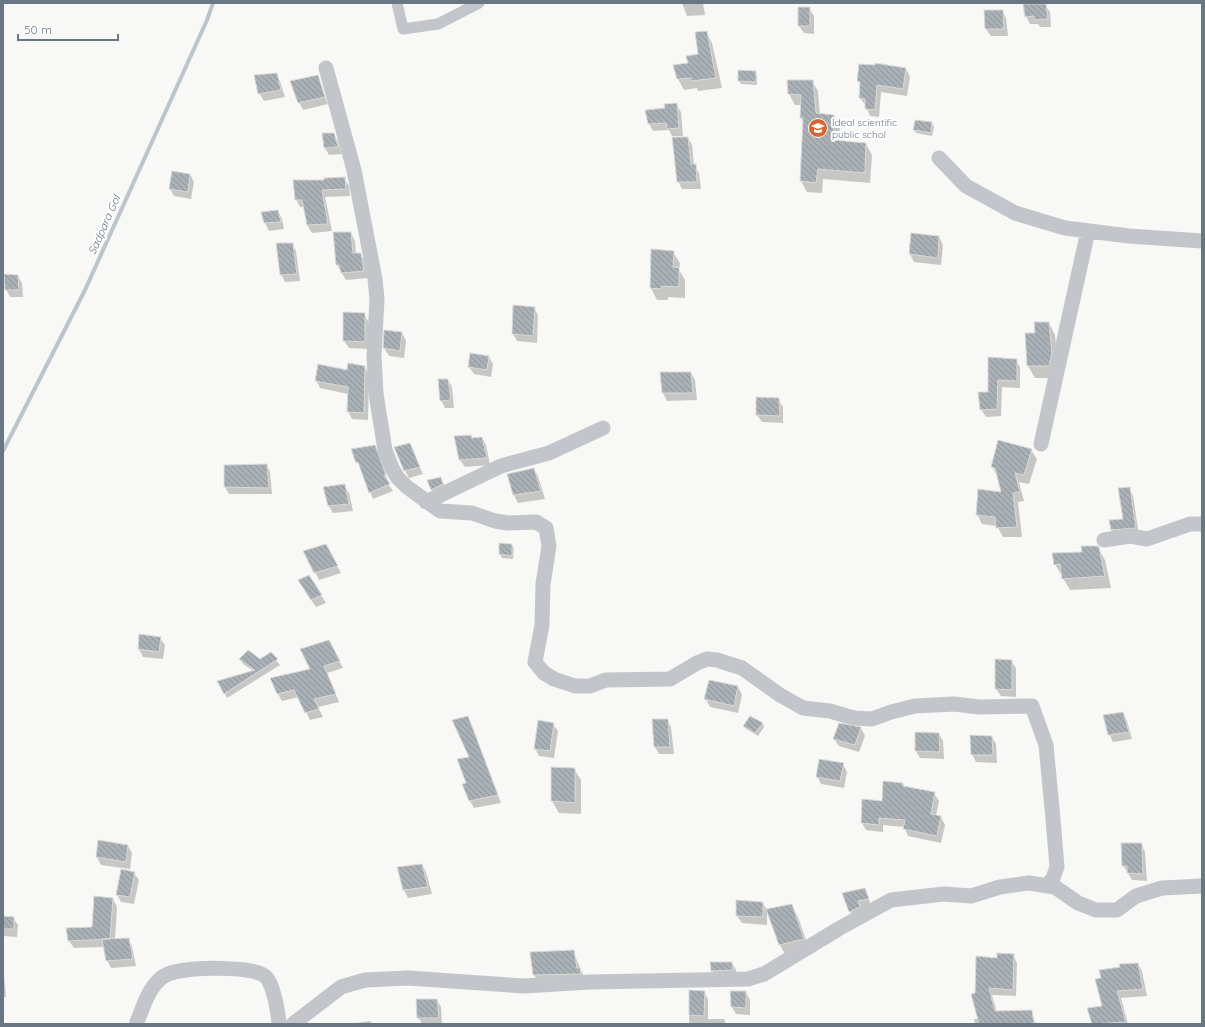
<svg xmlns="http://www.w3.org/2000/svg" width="1205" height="1027" viewBox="0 0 1205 1027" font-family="Quicksand,sans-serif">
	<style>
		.shadow { fill: #0003 }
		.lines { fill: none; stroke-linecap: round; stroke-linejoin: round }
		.stream { stroke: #bcc5cb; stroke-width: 4 }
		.building { fill: url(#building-back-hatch); stroke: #dadad8 }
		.pedestrian { stroke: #c2c5c9; stroke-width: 11 }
		.minor { stroke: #c2c5c9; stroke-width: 15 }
		.labels { text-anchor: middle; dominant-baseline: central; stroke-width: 4; stroke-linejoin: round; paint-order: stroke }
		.poi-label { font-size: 10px; fill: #697785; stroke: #fff; text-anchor: start }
		.water-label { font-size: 11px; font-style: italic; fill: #657780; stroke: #fff }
	</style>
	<defs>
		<pattern id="building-back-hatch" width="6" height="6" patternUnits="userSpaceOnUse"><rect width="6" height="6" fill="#a9b0b6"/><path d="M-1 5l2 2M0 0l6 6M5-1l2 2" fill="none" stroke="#8e949a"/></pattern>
	</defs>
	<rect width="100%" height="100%" fill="#f8f8f6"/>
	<path class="shadow" d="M682,3h21l2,12 -18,1z
		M1045,5l5,7 1,15h-11l-2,-3h-8l-4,-8z
		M809,8l5,8v18l-10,-1 -5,-7z
		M1002,11l4,7 2,18h-17l-5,-7z
		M706,32l6,11 10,45 -24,3 -1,-3 -13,2 -6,-11 -4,-13 15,-2 10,-10z
		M876,64l30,5 4,8 -3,19 -26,-4 -2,25 -9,-1 -4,-10 -6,-8 1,-12 -3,-5z
		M755,72l2,4v9l-16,-1 -2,-3z
		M276,74l4,7 5,16 -21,4 -5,-8z
		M317,76l11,28 -25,6 -4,-8z
		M788,81h24l6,10 2,24 14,1 6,10 -1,16 27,2 6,11 -2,28 -47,-4 -1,14 -15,-1 -6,-11 3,-58 -3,-5v-13h-6l-6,-11z
		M676,104l5,8 2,24h-11l-3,-6 -16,1 -4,-7 17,-15z
		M932,123l2,4 -2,9 -16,-3 -2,-3z
		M334,134l4,8 4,12 -13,1 -4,-7z
		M688,138l4,7 2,20 5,8 2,16h-19l-4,-8z
		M190,174l4,8 -3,17 -17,-3 -4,-7z
		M344,178l5,8 1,10 -25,1 7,34 -20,2 -5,-8 -3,-18h-4l-4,-8 29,-18z
		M278,211l4,8 2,10 -15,2 -4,-8 -3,-11z
		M351,233l4,8 1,13h4l5,7 3,17 -22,2 -9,-15z
		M939,237l4,8 -2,20 -27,-3 -4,-8z
		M292,244l4,7 4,30 -15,1 -4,-8z
		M652,250l21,2 7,11 -1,7 6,10v18l-17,-1v3h-11l-6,-12z
		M18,276l4,7 1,14h-13l-4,-8z
		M534,308l4,7 -1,28 -20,-2 -4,-7z
		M364,314l4,7 1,28 -20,-1 -5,-7z
		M1049,323l6,12 3,30 -3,13h-20l-7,-12 -2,-32h10z
		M402,333l4,8 -2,17 -15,-2 -5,-8z
		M489,357l4,7 -2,13 -17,-3 -5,-7z
		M989,358l27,2 4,7v21l-18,-1 -1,29 -15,1 -5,-8 8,-16z
		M365,367l4,8 -1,45 -16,-1 -4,-8v-17l-28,-6 -4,-8z
		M661,373h30l4,7 2,20 -30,1 -4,-8z
		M448,380l4,7 2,21h-9l-4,-8z
		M778,399l5,8v16l-21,-1 -5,-7z
		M471,436l2,2h9l4,7 4,20 -25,2 -5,-7z
		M409,444l14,30 -14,4 -4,-8z
		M374,446l4,6 10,30h-1l6,9 -20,8 -11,-30 -5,-7z
		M1031,450l6,9 -8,25 -10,-2 5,19 -6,1 4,35h-19l-6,-11 -15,-2 -5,-10 25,-21 -5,-17 -5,-10z
		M267,465l3,7 2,22h-43l-4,-7v-21z
		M534,469l4,7 7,23 -27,4 -4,-8 -6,-20z
		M441,479l4,7 -9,11 -4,-8z
		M344,486l5,7 4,18 -20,2 -4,-7z
		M1129,488l4,8 6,39 -23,2 -4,-7 12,-10z
		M500,544l12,1 2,4 -1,10 -11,-1 -2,-4z
		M1098,548l7,12 6,28 -41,2 -15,-26z
		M330,553l11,20 -22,7 -4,-8z
		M308,576l13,19 5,8 -10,4 -13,-19z
		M140,635l20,3 5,7 -2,14 -20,-2 -4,-8z
		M333,649l10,19 -16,5 12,29 -21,5 5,10 -13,3 -11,-23 -17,4 -4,-7 33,-25z
		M270,653l10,12 -53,33 -2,-4 29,-23 -11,-7 -3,-5 20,1z
		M1011,661l5,7v29l-15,-1 -5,-7z
		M738,687l4,8 -4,18 -28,-6 -4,-8z
		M1123,713l4,8 5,18 -19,3 -4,-8z
		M467,717l5,8 29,78 -27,5 -4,-7 -3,-18 3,-25z
		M751,717l12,7 1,3 -6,9 -12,-7 -2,-3z
		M667,720l4,7 3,27h-15l-4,-7z
		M553,724l5,7 -4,27 -15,-2 -4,-8z
		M839,724l22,4 4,8 -6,16 -20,-6 -5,-7z
		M939,734l4,7 1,18 -24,-1 -4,-7z
		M992,737l4,7 1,19 -21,-1 -4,-8z
		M843,764l4,8 -3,16 -23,-4 -4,-8z
		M552,768l22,1 7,11v34l-22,-1 -7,-12z
		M903,784l2,4 29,5 5,8 -3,15 5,1 4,8 -4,18 -33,-7 -4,-9 -21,-2v7l-17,-2 -4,-7z
		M99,842l29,4 4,7 -2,16 -29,-4 -4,-8z
		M1141,844l4,8 2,29 -15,-1 -9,-15z
		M422,865l4,7 6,22 -24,4 -4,-8 -6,-22z
		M134,873l5,7 -5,24 -13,-2 -4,-8z
		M864,889l8,18 -18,12 -11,-25z
		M113,899l4,8 -2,33 13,-1 4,7 4,20 -25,2 -4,-8 -3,-13 -30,1 -5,-7 24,-13z
		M762,902l5,8v15l-25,-2 -5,-7z
		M791,905l7,12 12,34 -24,5 -6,-11 -13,-35z
		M3,917l10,1 5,7 -1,12 -14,-1z
		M573,951l11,26 -45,6 -5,-8 -3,-22z
		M1013,955l4,8 -1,33 -24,-1 5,17 34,-1 5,13h-61l-1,-5h5l-3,-25 22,-35z
		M732,963l4,7 1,7 -21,1 -4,-8z
		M1138,964l4,7 5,25 -26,2 7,26h-35l-4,-15 15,-2z
		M3,973l1,2 2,22h-3z
		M690,991l14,1 4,7v20h16l2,5h-37z
		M746,992l4,8v15l-14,-1 -4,-7z
		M437,1000l4,7 1,17h-20l-4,-7z
		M370,1021l2,3 -16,-1z"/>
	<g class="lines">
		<path class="stream" d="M3,451l82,-161 122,-270 6,-17"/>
	</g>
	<path class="building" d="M1023,4h23l2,15 -14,1v-4l-9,1z
		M798,7h12v19h-12z
		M984,10h19l1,19h-19z
		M707,31l9,47 -25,3v-3l-14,1 -4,-14 15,-2 -2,-7 12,-2 -3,-22z
		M875,63l31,5 -3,21 -26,-4 -2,25 -10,-1v-10l-6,-1 1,-16 -3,-1 2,-17 16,1z
		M738,70l18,1v11l-18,-1z
		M277,73l4,17 -23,4 -4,-19z
		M318,75l7,22 -27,6 -8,-22z
		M787,80h26l3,33 18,2 -1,25 33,3 -1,30 -47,-4 -2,14 -16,-2 3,-63h-3l1,-23 -13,-1z
		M677,103l2,25 -12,1 -1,-6 -18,1 -3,-14 20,-2 -1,-4z
		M915,120l17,2 -1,11 -18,-3z
		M322,133h12l4,14 -14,1z
		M672,137h16l3,27h5l1,18h-20z
		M172,171l18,3 -2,18 -19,-3z
		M345,177l1,12 -24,1 6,34 -21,1 -5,-25h-7l-2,-20h31v-2z
		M278,210l3,12 -17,1 -3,-11z
		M333,232h18l2,21h8l3,18 -23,2 -2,-8h-3z
		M911,233l28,3 -1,22 -29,-4z
		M276,243h17l4,31 -17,1z
		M651,249l23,2 -1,16 6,1v19l-17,-1 -1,3 -11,-1z
		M4,274l14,1 1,15h-14z
		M513,305l22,2 -2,29 -21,-2z
		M343,312l22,1v29l-22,-1z
		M1034,322h15l3,31 -3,13h-22l-2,-33h10z
		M384,330l18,2 -2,19 -17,-3z
		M470,353l19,3 -2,14 -19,-3z
		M988,357l29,2v22l-19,-1 -1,29 -17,1 -2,-18h10z
		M348,363l17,3 -1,47 -17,-1 1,-25 -33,-6 3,-17 29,6z
		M660,372h31l2,21h-31z
		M438,379h10l3,21 -11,1z
		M756,397l23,1 1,18 -24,-1z
		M471,435l1,3 10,-1 5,21 -28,2 -5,-24z
		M998,440l34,9 -8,26 -9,-2 5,19 -7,1 4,34 -21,1 -1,-11 -19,-2 2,-26 23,3 -6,-24 -4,-1z
		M410,443l10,24 -16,4 -10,-24z
		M375,445l11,30h-2l6,9 -21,9 -11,-31 -2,1 -5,-14z
		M267,464l2,24 -45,-1v-22z
		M534,468l7,23 -28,4 -6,-21z
		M441,477l2,7 -12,6 -4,-10z
		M345,484l4,20 -21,2 -5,-19z
		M1130,487l6,41 -25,2 -2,-10 14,-1 -5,-31z
		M499,543l13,1v12l-13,-2z
		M326,544l12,22 -24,7 -11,-22z
		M1081,546h16l2,1 6,29 -43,3 -2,-15 -6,1 -2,-12 30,-1z
		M309,575l13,20 -11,5 -13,-20z
		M139,634l22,3 -2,15 -21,-3z
		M329,640l11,21 -16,5 12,28 -22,5 5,10 -14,4 -11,-23 -17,4 -7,-16 40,-9 -10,-20z
		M248,650l12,9 11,-7 7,7 -54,35 -7,-13 38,-11 -16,-11z
		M995,659l17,1v30l-17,-1z
		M709,680l29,6 -4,20 -30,-7z
		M1123,712l6,20 -21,3 -5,-20z
		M468,716l30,79 -29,6 -7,-17 4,-1 -9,-24 12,-2 -17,-37z
		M750,716l13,7 -8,10 -12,-7z
		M652,719h16l2,28h-16z
		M538,720l16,3 -4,28 -16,-2z
		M839,723l22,4 -6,18 -22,-6z
		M915,732l24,1 1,19 -25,-1z
		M970,735l22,1 1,19h-22z
		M819,759l25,4 -4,18 -24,-4z
		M551,767l24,1v35l-24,-2z
		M883,781l20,2v3l32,6 -4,22 10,2 -4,20 -34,-7 2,-9 -26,-2v7l-18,-2 1,-24 20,2z
		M98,840l30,5 -2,17 -30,-5z
		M1121,843h21l1,31 -16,-1v-7h-5z
		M422,864l6,23 -25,3 -6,-23z
		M121,869l14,3 -5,25 -14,-2z
		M865,888l4,11 -11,2 2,6 -11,5 -7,-19z
		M94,896l19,2 -3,41 -42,2 -2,-13 26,-1z
		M736,900l27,2v15l-27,-1z
		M792,904l12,35 -25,6 -13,-36z
		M3,916l11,1v12h-11z
		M129,938l4,21 -27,2 -4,-22z
		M574,950l3,18h3l1,6 -48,1 -3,-23z
		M997,953l17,1 -1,36 -24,-2 6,23 37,-1 2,14h-55l-8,-30 4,-1 1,-37 21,2z
		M710,962h22l1,8 -22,1z
		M1138,963l5,26 -26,2 9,31 -34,2 -5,-16 15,-2 -7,-27 6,-1 -2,-8 21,-3 -1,-3z
		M689,990l16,1 -1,25 -15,-1z
		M730,991h16v17l-15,-1z
		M416,999h21l2,19h-22z"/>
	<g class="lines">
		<path class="pedestrian" d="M397,3l6,26 35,-5 41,-21"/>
		<path class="minor" d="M326,68l28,102 21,109 2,20 -3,58 2,37 9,56 7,18 5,9 10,10 33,24 32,2 23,8 13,2 28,-1 10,6 3,18 -6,38 -1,41 -7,37 9,11 10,6 21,7h15l16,-6 64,-1 27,-16 10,-4 10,1 25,8 38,27 23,13 27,3 24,7 18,1 19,-7 24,-6 39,-2 25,3 53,-1 14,39 7,74 4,48 -4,11 -6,8
			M939,158l27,28 49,27 50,15 64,8 73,5
			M1041,444l47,-213
			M426,502l75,-36 48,-13 54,-25
			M1104,540l26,-4 17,3 43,-15h12
			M137,1022c6,-14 10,-30 21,-41 6,-7 18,-10 28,-11 14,-2 71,-4 80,7 8,9 12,35 13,47
			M293,1024l48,-37 24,-7 43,-2 116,8 66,-4 158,-3 16,-5 76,-46 51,-28 53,-6 27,2 29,-9 29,-4 26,4 23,16 18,7h21l19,-14 26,-8 40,-2"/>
	</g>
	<defs>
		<g id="school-disc" transform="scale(1)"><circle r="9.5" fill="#da6534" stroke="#fff"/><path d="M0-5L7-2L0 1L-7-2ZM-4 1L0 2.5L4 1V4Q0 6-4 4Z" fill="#fff"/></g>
	</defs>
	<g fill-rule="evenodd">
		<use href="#school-disc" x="818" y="128"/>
	</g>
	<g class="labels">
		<g class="poi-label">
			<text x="832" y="122">Ideal scientific<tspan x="832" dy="12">public schol</tspan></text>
		</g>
		<g class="water-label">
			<text transform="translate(104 225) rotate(-66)">Sadpara Gol</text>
		</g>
	</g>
	<rect width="1205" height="1027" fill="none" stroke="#697785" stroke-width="8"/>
	<path d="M18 34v6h100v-6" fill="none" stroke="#697785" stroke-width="2"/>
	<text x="24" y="34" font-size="12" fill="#697785" stroke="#ffffff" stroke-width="3" paint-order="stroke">50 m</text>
</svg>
